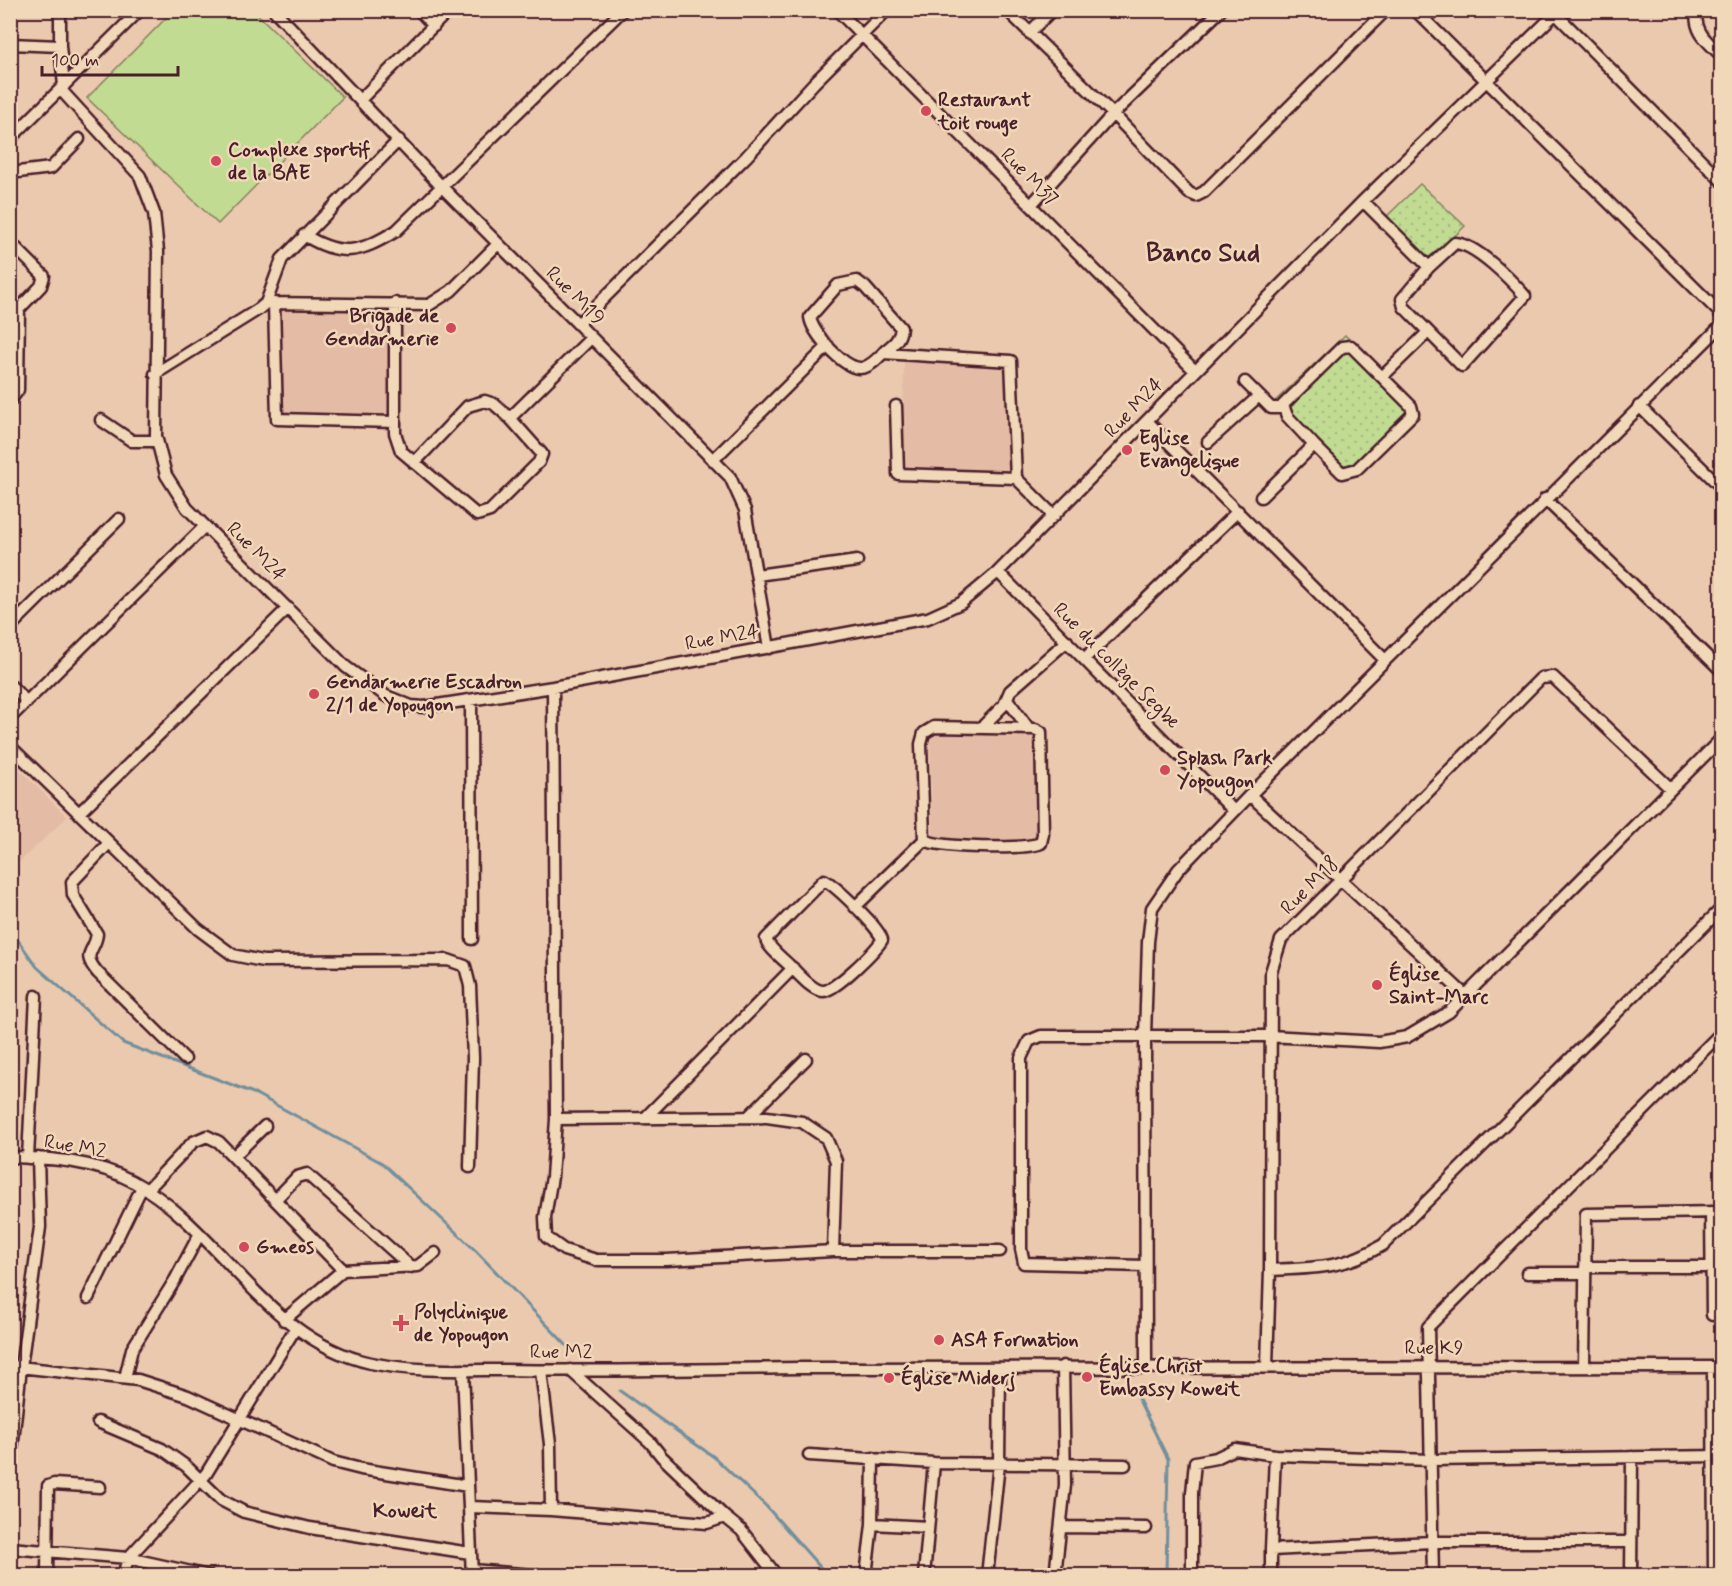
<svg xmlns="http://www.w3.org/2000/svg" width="1732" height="1586" viewBox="0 0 1732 1586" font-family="Mynerve,sans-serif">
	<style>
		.built { fill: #e4bba5 }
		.grass { fill: url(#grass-dots); stroke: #867d5e; stroke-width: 1.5 }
		.pitch { fill: #c1db92; stroke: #867d5e; stroke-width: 1.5 }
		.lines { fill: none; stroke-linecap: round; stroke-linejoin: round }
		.stream { stroke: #708f9c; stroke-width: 3 }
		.minor-casing { stroke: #4a1f2b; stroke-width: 15 }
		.minor { stroke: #f0d8b8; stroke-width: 10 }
		.poi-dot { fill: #d1495b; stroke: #f0d8b8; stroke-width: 2 }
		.labels { text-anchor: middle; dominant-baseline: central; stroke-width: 5; stroke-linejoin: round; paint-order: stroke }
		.poi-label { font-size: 20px; font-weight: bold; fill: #4a1f2b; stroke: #f0d8b8; text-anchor: start }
		.street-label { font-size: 20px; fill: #4a1f2b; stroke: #f0d8b8 }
		.neighbourhood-label { font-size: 21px; font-weight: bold; fill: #4a1f2b; stroke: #f0d8b8 }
		.district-label { font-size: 26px; font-weight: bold; fill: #4a1f2b; stroke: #f0d8b8 }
	</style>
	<defs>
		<pattern id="grass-dots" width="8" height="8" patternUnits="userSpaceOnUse" patternTransform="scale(1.5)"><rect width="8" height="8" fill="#c1db92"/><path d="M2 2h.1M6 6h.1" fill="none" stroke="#a7bc7e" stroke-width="1.8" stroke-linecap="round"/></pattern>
	</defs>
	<rect width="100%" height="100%" fill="#ebc9ae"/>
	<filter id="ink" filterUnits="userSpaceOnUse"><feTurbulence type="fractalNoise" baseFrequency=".0167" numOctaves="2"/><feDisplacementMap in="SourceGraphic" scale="12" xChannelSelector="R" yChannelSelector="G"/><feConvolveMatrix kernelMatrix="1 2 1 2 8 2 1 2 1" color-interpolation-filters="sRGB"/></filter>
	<g filter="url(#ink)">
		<path class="built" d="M281,306l112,2 1,109 -111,-2z
			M904,362l106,1 1,112 -109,-2z
			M934,733h106l-1,108 -96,3 -10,-5 -3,-96z
			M15,765l52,52 -56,53 -1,-101z"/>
		<path class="grass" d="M1420,184l45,42 -37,36 -45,-42z
			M1345,335l69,72 -71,70 -71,-73z"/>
		<path class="pitch" d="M173,11h81l89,86 -125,127 -131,-126z"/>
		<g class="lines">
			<path class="stream" d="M10,929l27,38 86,76 133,51 126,69 94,88 94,98
				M620,1391l94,66 52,49 62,70
				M1136,1394l32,65 -2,117"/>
			<g class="minor-casing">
				<path id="minor" d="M274,10l168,177 288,290 15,33 24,138
					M419,10l15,16
					M837,10l358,361
					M1007,10l106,104 76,79 7,3 8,-4 182,-182
					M1415,10l307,305
					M1552,10l170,171
					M1697,10c-4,22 11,32 25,46
					M1029,33l23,-23
					M10,44l50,2v-36
					M60,46l4,40
					M61,90l79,86 14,37 4,38 -2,185 10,39 21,33 159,159 40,29 25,10 13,1 129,-20 375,-69 33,-15 37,-31 365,-371 192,-187
					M361,99l88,-89
					M10,139l130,-129
					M10,173l41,-5 28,-29
					M1363,201l66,66
					M1031,205l82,-91 108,-104
					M304,235c38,23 55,18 92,-4l227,-221
					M10,242l34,34 -3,10 -22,23 -1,81 -8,11
					M1455,243c21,1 56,37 70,53l-63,70 -58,-59 -2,-8 27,-32z
					M857,281l8,6 36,41c-1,11 -7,16 -15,22 -7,7 -16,18 -26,18 -17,0 -48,-35 -50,-51l28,-32z
					M266,303l163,2 22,-14 47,-47
					M274,303l3,116 118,3
					M395,303v130l6,18 76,64 13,-4 49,-49 3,-8 -32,-36 -16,-14 -9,-3 -17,5 -54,57
					M578,324l168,-167 68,-74 73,-73
					M883,353l128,8 5,117 38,38
					M155,374l104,-65 7,-6 16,-44 117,-119
					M1382,377l45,-44
					M1245,382l26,26h11
					M896,406l2,68 118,4
					M1639,406l83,82
					M510,418l81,-80
					M101,420l31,21h25
					M1147,421l237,238
					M1208,442l51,-46
					M714,459l114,-113
					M1261,497l53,-52 28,28 15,-4 56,-55 -2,-8 -60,-60 -9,1 -59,58 4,11 27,29
					M1545,499l177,172
					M998,572l236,239
					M757,575l100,-14
					M10,627l109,-108
					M1084,659l154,-148
					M10,685l17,17
					M553,687l3,432 -4,58 -7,40 1,20 18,13 32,10h71l166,-9h167
					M1007,699l22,30
					M471,701l1,238
					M10,718l195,-192
					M981,728l23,-23 6,-14 57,-50
					M10,746l188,183 35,26 30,6 185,-1 17,6 5,20 3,72 -3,109
					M1250,795l215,200
					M79,813l209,-205
					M109,843l-37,39 1,13 24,39c-2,19 -17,18 1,39l87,86
					M824,880c11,5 57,49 58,60 -6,10 -48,52 -59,51 -11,0 -25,-18 -33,-25 -8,-8 -21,-17 -24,-27z
					M855,907l69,-67 -3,-96 3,-11 10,-6 101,2 6,3 2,102 -2,9c-18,7 -100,5 -117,-3
					M748,1117l58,-58
					M645,1118l148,-150
					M556,1119l211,-2 35,5 24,16 10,23 -3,90
					M234,1156l31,-30
					M10,1157c42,1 85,4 122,24 90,48 133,159 239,182 43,9 90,7 134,7 98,2 197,-1 295,-2 307,-1 614,-3 922,-1
					M28,1158l8,-162
					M147,1190l46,-48 14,-6 12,6 124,128 75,-4 17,-13
					M275,1200l22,-23 10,-3 104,93
					M1711,1212l1,103
					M1145,1266l-121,-3 -3,-14v-191l8,-17 12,-5h228l110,6 28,-5 42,-25 273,-274
					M1585,1267h137
					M1270,1270c46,-2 72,-1 113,-25l339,-337
					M1527,1273h58
					M88,1298l54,-111
					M284,1320l59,-50
					M10,1366l128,14 50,16 145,66 28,7 107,17
					M1146,1366l-1,-330 3,-94 4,-34 26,-38 72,-75 472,-470
					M1267,1366l3,-96 1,-298 10,-32 260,-262 12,-1 118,112
					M1584,1367l2,-153 136,-2
					M1713,1367l1,209
					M463,1370l9,206
					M541,1371l9,73 1,66
					M125,1378l7,-29 43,-69 24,-45
					M98,1422l64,27 24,17 35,34 23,12 66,16 160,25
					M809,1455l125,8 191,2
					M10,1469l11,-102 19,-140 -2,-69
					M470,1507l81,3 156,13 18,-6 -63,-60 -12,-15 -80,-72
					M725,1517l16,13 36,46
					M872,1524l56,3
					M1061,1527l85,1
					M1631,1542h-199l-161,8 4,-95 156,5 291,-4
					M10,1548l118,10 81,18
					M1271,1550v26
					M472,1570l74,6
					M47,1576l1,-90 6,-2 46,3
					M123,1576l5,-18 78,-84 89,-145
					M866,1576l6,-52 1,-66
					M924,1576l10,-113
					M987,1576l12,-112 1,-96
					M1055,1576l10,-91 -2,-119
					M1192,1576v-83l3,-31 21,-4 19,-9 40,6
					M1433,1576l-5,-249 294,-295
					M1631,1576l1,-119"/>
			</g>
			<use href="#minor" class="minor"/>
		</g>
	</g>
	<g class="poi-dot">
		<circle cx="926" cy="111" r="6"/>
		<circle cx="216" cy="161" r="6"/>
		<circle cx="451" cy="328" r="6"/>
		<circle cx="1127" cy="450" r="6"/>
		<circle cx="314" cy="694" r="6"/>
		<circle cx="1165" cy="770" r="6"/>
		<circle cx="1377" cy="985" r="6"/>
		<circle cx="244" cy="1247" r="6"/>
		<path d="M398 1314h6v6h6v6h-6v6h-6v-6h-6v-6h6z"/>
		<circle cx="939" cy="1340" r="6"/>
		<circle cx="1087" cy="1377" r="6"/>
		<circle cx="889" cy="1378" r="6"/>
	</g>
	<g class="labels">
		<g class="poi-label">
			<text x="938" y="100">Restaurant<tspan x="938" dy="23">toit rouge</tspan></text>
			<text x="228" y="150">Complexe sportif<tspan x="228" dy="23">de la BAE</tspan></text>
			<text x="439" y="316" text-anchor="end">Brigade de<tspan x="439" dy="23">Gendarmerie</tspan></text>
			<text x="1139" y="438">Eglise<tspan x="1139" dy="23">Evangelique</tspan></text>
			<text x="326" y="682">Gendarmerie Escadron<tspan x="326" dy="23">2/1 de Yopougon</tspan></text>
			<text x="1177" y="758">Splash Park<tspan x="1177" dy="23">Yopougon</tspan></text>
			<text x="1389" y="974">Église<tspan x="1389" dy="23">Saint-Marc</tspan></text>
			<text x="256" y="1247">Gmeos</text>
			<text x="414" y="1312">Polyclinique<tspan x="414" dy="23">de Yopougon</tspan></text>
			<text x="951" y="1340">ASA Formation</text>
			<text x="1099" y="1366">Église Christ<tspan x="1099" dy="23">Embassy Koweit</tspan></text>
			<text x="901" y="1378">Église Miderj</text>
		</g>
		<g class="street-label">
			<text transform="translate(1029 177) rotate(45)">Rue M37</text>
			<text transform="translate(575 296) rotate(45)">Rue M19</text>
			<text transform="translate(1134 408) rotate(-46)">Rue M24</text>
			<text transform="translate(256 552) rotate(45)">Rue M24</text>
			<text transform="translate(722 638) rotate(-10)">Rue M24</text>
			<text transform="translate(1116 666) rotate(45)">Rue du collège Segbe</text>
			<text transform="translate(1310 886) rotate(-45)">Rue M18</text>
			<text transform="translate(75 1147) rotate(10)">Rue M2</text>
			<text x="1434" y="1348">Rue K9</text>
			<text x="561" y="1352">Rue M2</text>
		</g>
		<g class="neighbourhood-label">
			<text x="405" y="1511">Koweit</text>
		</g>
		<g class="district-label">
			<text x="1203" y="254">Banco Sud</text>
		</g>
	</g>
	<rect width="1732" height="1586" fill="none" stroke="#f0d8b8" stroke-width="36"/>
	<rect x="18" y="18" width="1696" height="1550" fill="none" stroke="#4a1f2b" stroke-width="2" filter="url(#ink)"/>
	<path d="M42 66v9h136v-9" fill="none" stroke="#4a1f2b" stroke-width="3"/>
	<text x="51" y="66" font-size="18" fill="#4a1f2b" stroke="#f0d8b8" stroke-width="4.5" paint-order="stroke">100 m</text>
</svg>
